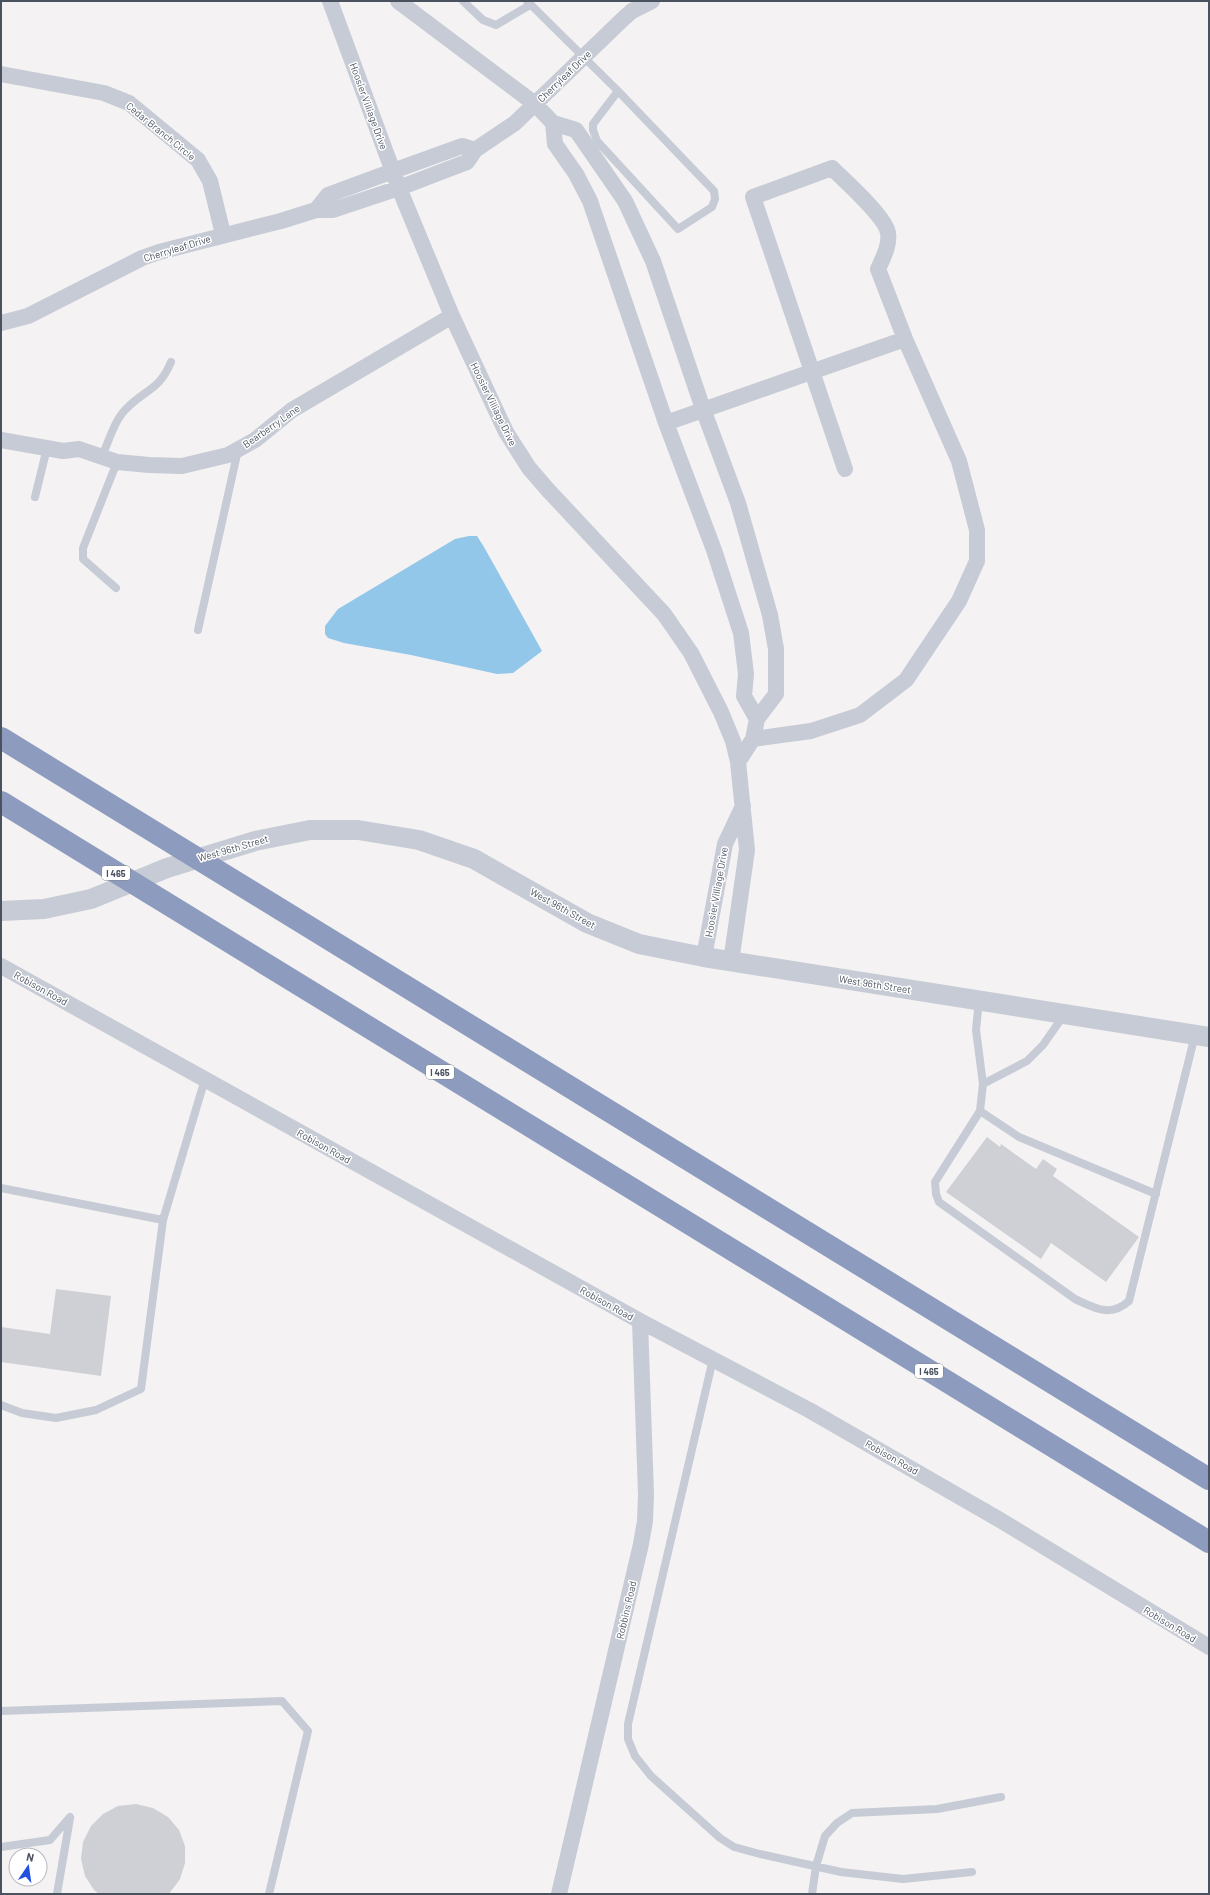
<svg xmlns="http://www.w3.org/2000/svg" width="1210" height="1895" viewBox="0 0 1210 1895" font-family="Barlow,sans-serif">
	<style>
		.water { fill: #92c7ea }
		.building { fill: #cfd0d6 }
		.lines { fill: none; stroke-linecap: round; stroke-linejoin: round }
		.service { stroke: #c6cbd5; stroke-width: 8 }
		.minor { stroke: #c6cbd5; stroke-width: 16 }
		.tertiary { stroke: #c6cbd5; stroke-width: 20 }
		.motorway { stroke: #8c9bbe; stroke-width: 22 }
		.labels { text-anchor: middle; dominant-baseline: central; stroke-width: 3; stroke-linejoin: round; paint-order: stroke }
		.shield { fill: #fff; stroke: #80858f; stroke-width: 1 }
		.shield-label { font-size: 9px; font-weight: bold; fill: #4a515f }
		.street-label { font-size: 10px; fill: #4a515f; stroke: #fff }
	</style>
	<rect width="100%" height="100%" fill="#f4f2f2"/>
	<path class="water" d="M469,536h8l7,11 58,104 -29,22 -16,1 -86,-19 -67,-12 -16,-5 -3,-4v-8l13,-17 117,-70z"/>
	<path class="building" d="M987,1137l13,10 1,-3 35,25 7,-10 14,10 -4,7 86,61 -33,45 -55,-39 -10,16 -95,-67z
		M56,1289l55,7 -10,80 -100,-14v-35l49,7z
		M136,1804l17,4 15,9 11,13 6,16v17l-5,16 -11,15h-70l-5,-4 -9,-14 -4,-17 2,-17 8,-16 12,-12 15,-8z"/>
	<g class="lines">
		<path class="service" d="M463,1l20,19 13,5 34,-20
			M527,1l91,90 96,100 1,8 -3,8 -34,22 -81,-88 -4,-11v-6l25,-33
			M102,456c7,-15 12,-35 24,-47 19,-20 33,-18 45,-47
			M35,497l12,-49
			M116,588l-33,-29v-11l34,-86
			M198,630l40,-180
			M979,1000l-3,30 7,54 -3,27 -45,71 1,12 3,8 136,97c20,9 35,19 54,2l66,-266
			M983,1084l44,-23 16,-16 21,-30
			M980,1111l39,26 137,57
			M1,1188l162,32 42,-141
			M713,1359l-85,365v15l7,17 16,20 69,62 14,9 26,7 81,18 62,7 69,-7
			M1,1405l21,8 34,5 40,-8 45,-21 22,-169
			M1,1711l281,-10 26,30 -39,163
			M1,1847l49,-7 20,-23
			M57,1894l13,-76
			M812,1894l4,-28 9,-30 12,-13 15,-10 85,-4 64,-12"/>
		<path class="minor" d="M330,1l69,187 53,128 54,116 23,36 19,22 116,124 27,39 30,59 12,29 5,21 9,88 -16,112
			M398,1l137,103 18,19
			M1,74l103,19 25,10 69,57 12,21 13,53
			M316,210l12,-15 65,-24 69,-25 13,4
			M1,323l27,-7 114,-58 17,-6 122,-31 35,-11h17l66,-22 68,-26 8,-12 40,-27 109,-105 8,-7 20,-10
			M666,423l239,-84 54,122 18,69v31l-18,40 -53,79 -46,35 -49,16 -58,8
			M1,440l62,11 16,-2 38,13 32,3 33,1 46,-11 27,-15 37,-30 160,-94
			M845,469l-92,-272 79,-29c12,12 54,49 56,65 2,12 -5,25 -10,36l27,70
			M738,762l15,-23 4,-20 19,-25v-45l-6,-34 -32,-112 -35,-94 -50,-148 -28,-60 -49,-71 -23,-7 2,21 21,30 14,27 76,222 48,127 27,83 5,41 -2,22 13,23
			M704,957l21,-113 18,-38
			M1,966l639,355 169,89 191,110 209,127
			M559,1894l82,-350 4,-23 1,-26 -6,-174"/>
		<path class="tertiary" d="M1,911l43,-2 47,-10 76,-31 88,-27 55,-11h48l61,10 55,19 113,64 52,21 65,13 505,80"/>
		<path class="motorway" d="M1,738l1208,741
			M1,802l1208,740"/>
	</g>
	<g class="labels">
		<g class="shield">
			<rect x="102" y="866" width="28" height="14" rx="3"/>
			<rect x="426" y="1065" width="28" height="14" rx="3"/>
			<rect x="915" y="1364" width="28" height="14" rx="3"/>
		</g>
		<g class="shield-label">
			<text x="116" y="873">I 465</text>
			<text x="440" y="1072">I 465</text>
			<text x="929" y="1371">I 465</text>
		</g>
		<g class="street-label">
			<text transform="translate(564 76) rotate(-44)">Cherryleaf Drive</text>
			<text transform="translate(369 106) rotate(70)">Hoosier Villiage Drive</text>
			<text transform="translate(161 131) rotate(39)">Cedar Branch Circle</text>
			<text transform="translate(177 248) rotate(-17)">Cherryleaf Drive</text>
			<text transform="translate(494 404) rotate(64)">Hoosier Villiage Drive</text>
			<text transform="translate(271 426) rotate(-35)">Bearberry Lane</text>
			<text transform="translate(233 848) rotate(-16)">West 96th Street</text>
			<text transform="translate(716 892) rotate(-80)">Hoosier Villiage Drive</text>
			<text transform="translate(563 908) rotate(29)">West 96th Street</text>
			<text transform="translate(875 984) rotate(9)">West 96th Street</text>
			<text transform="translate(41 988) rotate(29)">Robison Road</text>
			<text transform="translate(324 1146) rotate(29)">Robison Road</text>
			<text transform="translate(607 1303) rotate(29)">Robison Road</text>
			<text transform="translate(892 1457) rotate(30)">Robison Road</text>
			<text transform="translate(626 1610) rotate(-77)">Robbins Road</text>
			<text transform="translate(1170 1624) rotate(31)">Robison Road</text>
		</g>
	</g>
	<rect width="1210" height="1895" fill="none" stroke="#4a515f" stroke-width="4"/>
	<g transform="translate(28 1867) rotate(13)"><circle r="19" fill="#ffffff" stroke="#b7b9bf"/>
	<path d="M0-3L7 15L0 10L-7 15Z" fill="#2150df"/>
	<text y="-6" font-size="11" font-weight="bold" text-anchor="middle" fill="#4a515f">N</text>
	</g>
</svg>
